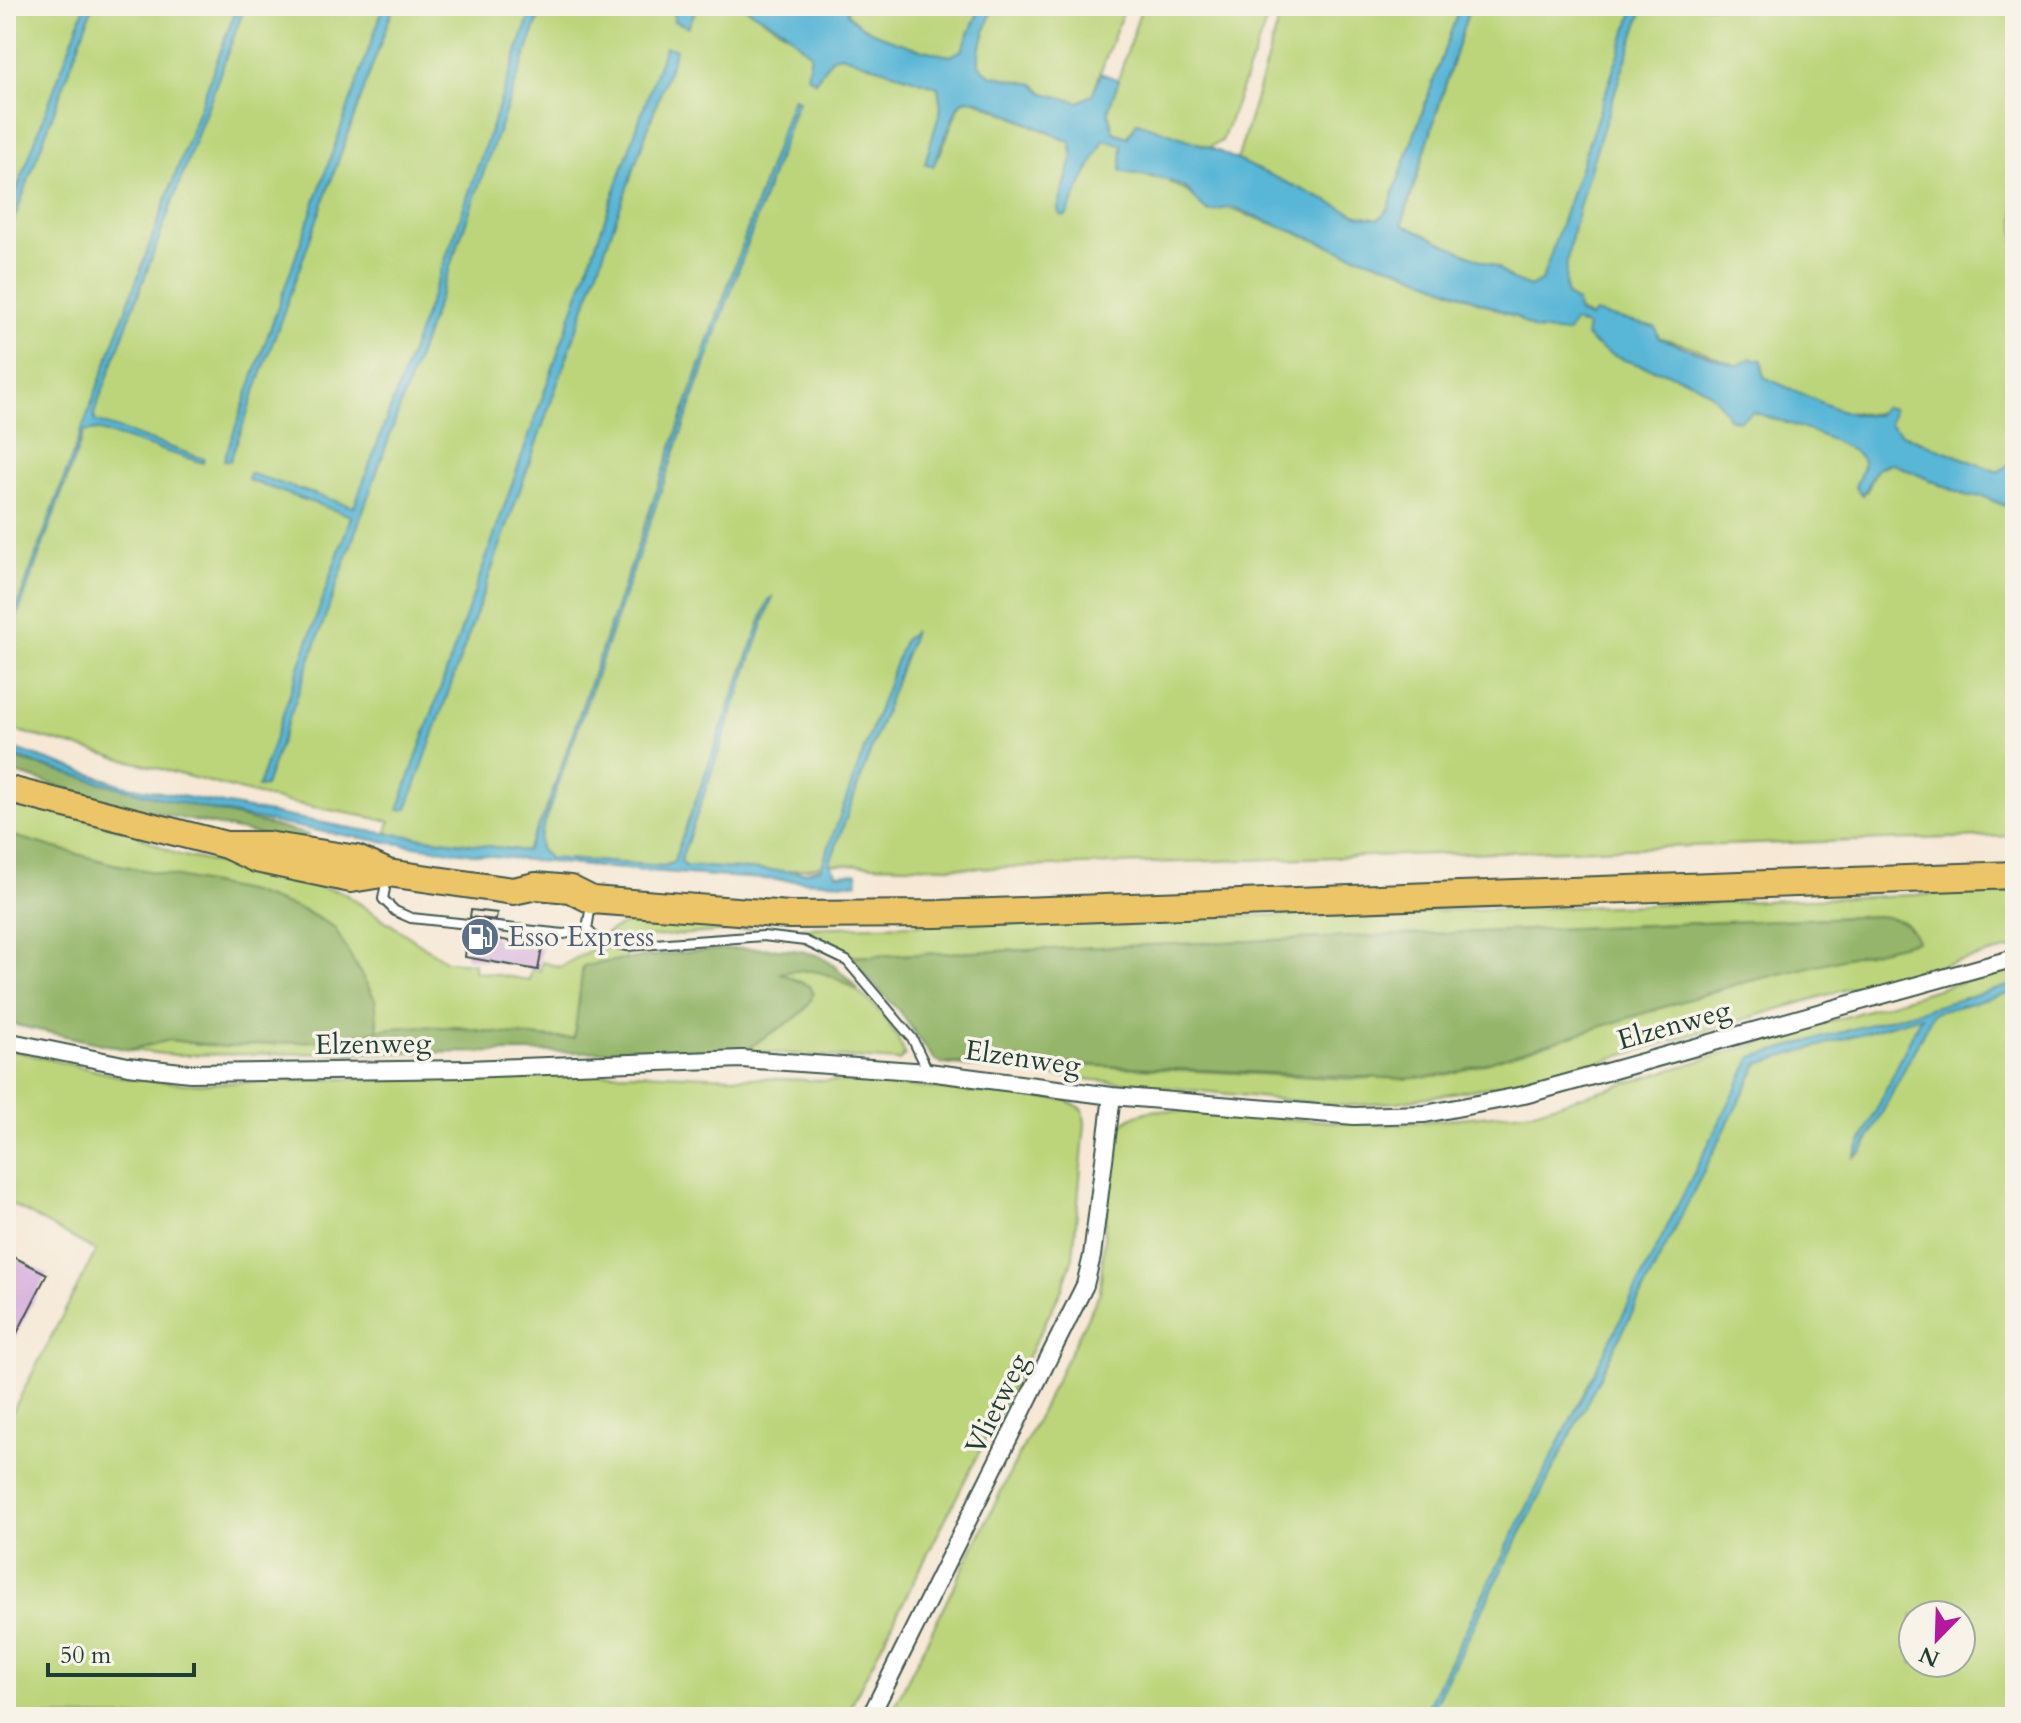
<svg xmlns="http://www.w3.org/2000/svg" width="2021" height="1723" viewBox="0 0 2021 1723" font-family="Cardo,serif">
	<style>
		.green { fill: #bcd57a; stroke: #6e8957; stroke-width: 2; fill-rule: evenodd }
		.forest { fill: #95b66a; stroke: #5a7a4f; stroke-width: 2 }
		.water { fill: #58b6d7; stroke: #3c7a86; stroke-width: 2 }
		.building { fill: #d3abdc }
		.lines { fill: none; stroke-linecap: round; stroke-linejoin: round }
		.lane-casing { stroke: #3f574c; stroke-width: 12 }
		.street-casing { stroke: #3f574c; stroke-width: 20 }
		.primary-casing { stroke: #3f574c; stroke-width: 30 }
		.lane { stroke: #fff; stroke-width: 8 }
		.street { stroke: #fff; stroke-width: 16 }
		.primary { stroke: #edc569; stroke-width: 26 }
		.labels { text-anchor: middle; dominant-baseline: central; stroke-width: 7; stroke-linejoin: round; paint-order: stroke }
		.service-label { font-size: 28px; fill: #4e5e75; stroke: #f7f3e8; text-anchor: start }
		.street-label { font-size: 28px; fill: #1f3d34; stroke: #f7f3e8 }
	</style>
	<rect width="100%" height="100%" fill="#f7f3e8"/>
	<filter id="ink" filterUnits="userSpaceOnUse"><feTurbulence type="fractalNoise" baseFrequency=".0125" numOctaves="2"/><feDisplacementMap in="SourceGraphic" scale="16" xChannelSelector="R" yChannelSelector="G"/><feConvolveMatrix kernelMatrix="1 2 1 2 8 2 1 2 1" color-interpolation-filters="sRGB"/></filter>
	<filter id="wash" filterUnits="userSpaceOnUse"><feTurbulence type="fractalNoise" baseFrequency=".006" numOctaves="4" result="noise"/><feDisplacementMap in="SourceGraphic" scale="32" xChannelSelector="R" yChannelSelector="G"/><feGaussianBlur stdDeviation="1.8" result="paint"/><feColorMatrix in="noise" values="0 0 0 0 0 0 0 0 0 0 0 0 0 0 0 0 0 1.4 0 .05"/><feComposite in="paint" operator="in"/></filter>
	<g filter="url(#wash)">
		<rect width="100%" height="100%" fill="#f6e8d5"/>
		<path class="green" d="M6,6h668v15l24,-15h44l62,38 7,9 4,28 18,-24 8,-2 97,32 3,21 -16,55 15,-9 20,-50 10,-6 100,44 3,14 -15,53 46,-69 19,5 -2,26 3,1 42,8 30,17 207,73 113,47 19,13 32,3 6,-12 14,5 6,18 47,21 54,16 50,33 9,-2c19,6 107,32 110,50 1,7 -5,18 -8,25l12,5 10,-24 15,-5 76,34 14,-1 33,14v326l-1029,32 -156,-4 -58,10 -94,-5 72,-219 -77,213 -10,3 -114,-8 -9,-9 -1,-10 254,-740 -248,714 -19,38 -139,-18 3,-12 -109,-20 -275,-73z
			M848,6h133l-19,44 -11,6c-25,-4 -90,-22 -104,-43z
			M993,6h132l-33,89 -13,8 -35,-10 -10,-9 -44,-9 -11,-10v-14z
			M1142,6h130l-50,135 -13,6 -72,-25 -9,15 -16,-5 -4,-21z
			M1283,6h177l-72,203 -9,10 -21,-4 -121,-54z
			M1470,6h545v445l-7,14 -10,7 -94,-37 -14,-11 2,-15c-41,17 -91,-13 -128,-32l-2,-17 -25,6 -47,-20 -99,-28 -54,-33 -7,2 -18,-7 -14,-12 -96,-43z
			M6,798l123,33 47,23 166,38 104,69 28,2v8l55,9 3,-11 8,2 2,-9 18,5 36,-20 30,3v9l-43,7 -8,72 -42,1 -80,-13 -95,17 -8,10 -177,2 -44,-5 41,-10 42,6 101,-5 64,-11 -127,-138 -141,-29 -103,-29z
			M2015,891v57l-158,38 -308,91 -152,25 -54,4 -401,-42 50,-3 360,18 97,-5 285,-89 182,-45c-7,-19 -17,-21 -37,-24l-1031,41 -44,-29 882,-24z
			M636,919l120,10 -131,10 -20,-6z
			M811,969c43,12 78,43 94,86l-6,6 -152,-10 10,-11 24,-13 -2,-54z
			M2015,970v747h-1126l211,-425 11,-140c4,-29 19,-39 48,-42l227,15 148,-14 443,-134zM1913,1615h48v48h-48z
			M6,1049l120,29 63,6 278,-9 173,-2 214,9 212,18 17,9 2,14 -12,134 -11,32 -217,428h-839v-293l90,-173 -90,-50z"/>
		<path class="forest" d="M6,757l302,78 -2,9 -179,-37 -121,-37z
			M6,834l103,29 141,29 55,19 29,16 41,72 3,31c67,-12 130,10 196,8l9,-72c52,-9 186,-28 233,-11 14,5 32,23 43,35 -27,-16 -47,-24 -78,-17l28,13 4,8c-7,29 -48,36 -66,57l-397,2 25,-22 -62,10 -88,6 -55,-7 -41,10 -123,-27z
			M1879,916c20,3 30,5 38,25l-183,44 -284,89 -44,5 -414,-18 -50,3 -8,-5 -34,-47 -52,-55z"/>
		<path class="water" d="M85,6h8l-87,235v-22z
			M237,6h8l-151,408 1,7 109,38 -1,4 -106,-33 -13,2 -78,215v-10z
			M384,6h10l-164,455 -6,-1z
			M533,6h10l-278,780 -7,1 93,-271 -103,-36 1,-7 105,34 101,-274z
			M674,6h24l-10,21 -14,-6z
			M742,6h106l-1,7c14,21 79,39 104,43l11,-6 19,-44h12l-14,45v14l11,10 44,9 10,9 35,9 13,-7 9,-22 18,7 -11,31 5,21 15,5 9,-15 72,25 149,68 21,4 9,-10 72,-203h10l-68,218 96,44 14,12 18,7 12,-7 93,-274h9c-16,51 -91,251 -77,290l10,6 1,11 12,5 5,-5 60,14 4,11 78,28 14,-8 11,2 2,17 70,31 22,7h21l7,-8 9,2 -3,15 14,11 94,37 10,-7 7,-14v59l-33,-14 -13,1 -77,-34 -15,5 -14,27 -8,-8c3,-7 9,-18 8,-25 -3,-18 -91,-44 -110,-50l-15,9 -10,-3c-26,-58 -103,-39 -142,-82l1,-10 -13,-4 -6,11 -33,-3 -19,-13 -113,-47 -58,-18 -113,-45 -22,5c-13,-5 -14,-18 -27,-25 -19,-11 -41,-11 -62,-16l1,-26 -18,-5 -38,76 -6,-1 -2,-6 15,-53 -3,-14 -93,-42 -11,-1 -7,5 -26,63 -8,-4 16,-55 -3,-21 -97,-32 -8,2 -18,24 -8,-5 4,-22 -28,-25z
			M665,47l11,2 -269,760 -9,1z
			M793,98l5,2 -259,739 1,10 9,9 114,8 10,-3 95,-262 5,-5 -92,264 4,6 120,6 16,-4 83,-228 10,-9 -84,232 7,11 20,-1v10c-70,-1 -140,-7 -211,-12 -217,-17 -433,-49 -640,-117v-8l117,39 232,44 171,22 19,-38z
			M2015,984v8l-82,21 -71,139 -8,5 67,-141 -163,48 -330,653h-6l330,-660z"/>
		<g id="blocks">
			<path class="building" d="M471,910l26,3 -1,7 -26,-3z
				M468,931l26,3v4l48,10 -4,22 -73,-13z
				M6,1253l41,21 -41,81z"/>
		</g>
	</g>
	<g filter="url(#ink)">
		<use href="#blocks" fill-opacity="0" stroke="#3f574c" stroke-width="2"/>
		<g class="lines">
			<g class="lane-casing">
				<path id="lane" d="M387,878l-4,21 12,12 16,7 153,16 23,-5 4,-24
					M587,929l10,11 30,6 136,-10 42,5 42,20 65,77 16,33"/>
			</g>
			<g class="street-casing">
				<path id="street" d="M6,1041l122,25 62,7 277,-4 275,-10 186,13 184,24 242,20 71,-2 99,-19 491,-137
					M870,1717l215,-432 7,-29 20,-160"/>
			</g>
			<g class="primary-casing">
				<path id="primary" d="M6,789l220,56 30,14 95,20 37,-6
					M226,845h41l90,14 31,14 125,18 23,-5 34,3 22,11 197,15 148,-1 1078,-39"/>
			</g>
			<use href="#lane" class="lane"/>
			<use href="#street" class="street"/>
			<use href="#primary" class="primary"/>
		</g>
	</g>
	<defs>
		<g id="fuel-disc" transform="scale(2)"><circle r="9.5" fill="#5c6f8a" stroke="#f7f3e8"/><path d="M-5.5-6h7V0h2V4h1.3V-2.5L3-4.5l.8-.8L6-3V5H2.5V1h-1V6h-7ZM-4.2-4.7v3.2H.2V-4.7Z" fill="#fff"/></g>
	</defs>
	<g fill-rule="evenodd">
		<use href="#fuel-disc" x="480" y="937"/>
	</g>
	<g class="labels">
		<g class="service-label">
			<text x="508" y="937">Esso Express</text>
		</g>
		<g class="street-label">
			<text transform="translate(1674 1025) rotate(-16)">Elzenweg</text>
			<text transform="translate(373 1044) rotate(-1)">Elzenweg</text>
			<text transform="translate(1023 1058) rotate(8)">Elzenweg</text>
			<text transform="translate(997 1404) rotate(-64)">Vlietweg</text>
		</g>
	</g>
	<rect width="2021" height="1723" fill="none" stroke="#f7f3e8" stroke-width="32"/>
	<g transform="translate(1937 1639) rotate(203)"><circle r="38" fill="#f7f3e8" stroke="#a1aaa0" stroke-width="2"/>
	<path d="M0-6L14 30L0 20L-14 30Z" fill="#b5179e"/>
	<text y="-12" font-size="22" font-weight="bold" text-anchor="middle" fill="#1f3d34">N</text>
	</g>
	<path d="M48 1663v12h146v-12" fill="none" stroke="#1f3d34" stroke-width="4"/>
	<text x="60" y="1663" font-size="24" fill="#1f3d34" stroke="#f7f3e8" stroke-width="6" paint-order="stroke">50 m</text>
</svg>
